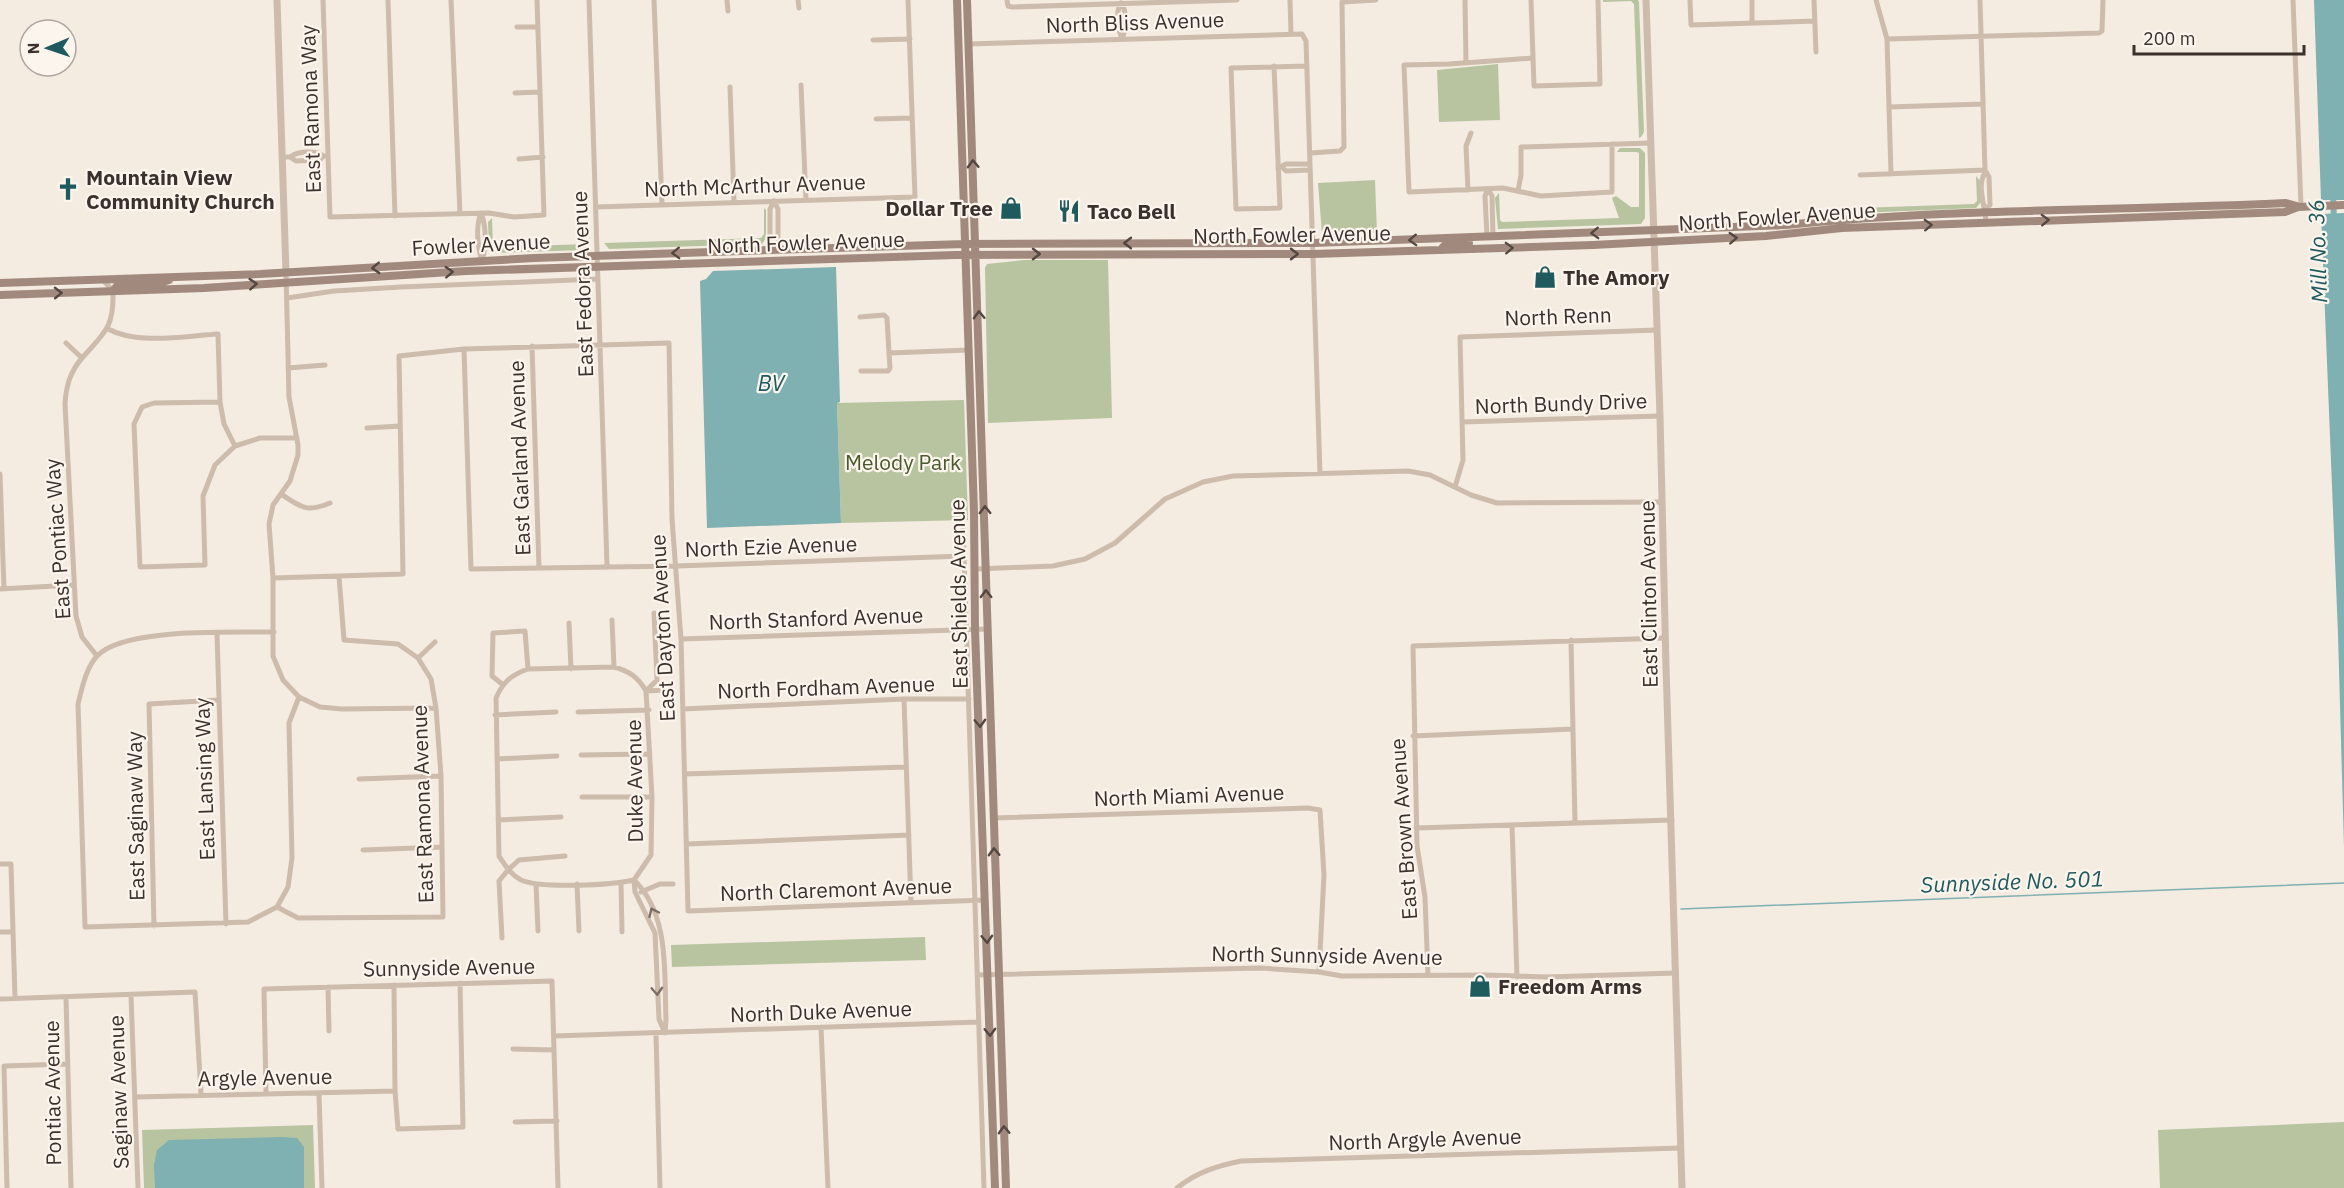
<svg xmlns="http://www.w3.org/2000/svg" width="2344" height="1188" viewBox="0 0 2344 1188" font-family="'IBM Plex Sans',sans-serif">
	<style>
		.green { fill: #b8c4a0 }
		.water { fill: #7fb0b2 }
		.lines { fill: none; stroke-linecap: round; stroke-linejoin: round }
		.stream { stroke: #7fb0b2; stroke-width: 1.5 }
		.canal { stroke: #7fb0b2; stroke-width: 6 }
		.minor { stroke: #cdbbac; stroke-width: 5 }
		.tertiary { stroke: #cdbbac; stroke-width: 7 }
		.secondary { stroke: #a18a7d; stroke-width: 8 }
		.oneway { stroke: #544640 }
		.oneway2 { stroke: #7d6f65 }
		.labels { text-anchor: middle; dominant-baseline: central; stroke-width: 4.5; stroke-linejoin: round; paint-order: stroke }
		.street-label { font-size: 21px; fill: #3b302b; stroke: #fbf5ee }
		.poi-label { font-size: 21px; font-weight: bold; fill: #3b302b; stroke: #fbf5ee; text-anchor: start }
		.park-label { font-size: 21px; fill: #4a5a2e; stroke: #fbf5ee }
		.water-label { font-size: 22px; font-style: italic; fill: #1f5a5e; stroke: #fbf5ee }
	</style>
	<rect width="100%" height="100%" fill="#f4ebe1"/>
	<path class="green" d="M1603,0h35l1,2 5,130 -3,5 -2,1 -5,-134 -3,-3 -28,1z
		M1498,64l2,56 -61,2 -2,-52z
		M1620,148h20l5,5v65l-4,6 -143,5 -3,-31 4,-5 1,27 2,2 117,-4 -7,-20 4,-2 15,11h8v-54l-2,-1h-20z
		M1976,176l4,5 1,21 -5,6 -117,5v-5l115,-4 3,-3z
		M1375,180l2,53 -55,1 -4,-51z
		M764,208l2,2v28l-4,6 -153,5 -5,-6 157,-5 3,-4z
		M492,218l1,29 97,-3 -6,6 -89,3 -6,-6 -1,-25z
		M1024,260h84l4,158 -124,5 -3,-155 2,-4z
		M964,400l4,120 -127,3 -4,-120z
		M925,937l1,23 -254,7 -1,-22z
		M2344,1122v66h-184l-2,-58z
		M313,1125l2,63h-171l-2,-58z"/>
	<path class="water" d="M2314,0h30v200h-23z
		M2344,213v634l-6,-213 -17,-420z
		M836,267l4,135 -3,1 4,120 -134,5 -7,-247 6,-2 7,-8z
		M281,1137l16,1 7,9v41h-149l-1,-23 3,-15 12,-10z"/>
	<g class="lines">
		<path class="stream" d="M1681,909l663,-26"/>
		<path class="canal" d="M2333,192l1,29"/>
		<path class="minor" d="M323,0l7,217 159,-4 25,4 30,-2 -7,-215
			M388,0l7,216
			M451,0l9,214
			M589,0l18,566
			M654,0l8,205
			M727,0l1,11
			M798,0l1,8
			M1007,0l1,6 4,1 225,-7
			M1290,0l1,33
			M1465,0l1,63
			M1531,0l3,86 66,-2 -2,-84
			M1690,0l1,25 124,-4
			M1752,0v23
			M1814,0l2,52
			M1876,0l11,39 4,135
			M1980,0l5,170 4,7 1,28 -4,3
			M2293,0l8,206
			M1121,3c7,9 5,26 1,36
			M1121,3c-6,10 -3,26 1,36
			M517,27h21
			M1887,39l212,-6 3,-2 1,-31
			M873,40l37,-1
			M969,44l333,-10 4,7 14,433
			M1533,58l-84,6 -45,1 5,127 94,-4 38,8 71,-4v-48
			M1274,66l6,142 -44,1 -5,-141 76,-2
			M801,85l5,115
			M730,87l4,115
			M515,93l25,-1
			M1889,107l94,-3
			M876,119l36,-1
			M1310,153l30,-2 4,-4 -2,-145 34,-2
			M283,157h7l6,4 24,-1 3,-4
			M290,157c8,-6 25,-7 34,-1
			M519,159l24,-2
			M1282,167l4,4 24,-1
			M1278,168l8,-4h24
			M1985,173c-9,13 1,35 1,50
			M1860,175l125,-5
			M1488,189l4,7 1,41
			M1468,190l-2,-44 5,-13
			M1518,191l3,-16v-28l130,-4
			M774,201l4,8v41
			M596,207l319,-10 -7,-197
			M481,213c6,15 5,34 1,49
			M481,213c-6,15 -3,34 1,49
			M1487,237l-2,-41 3,-7
			M770,250v-41l4,-8
			M287,298l47,-7 67,-4 196,-8
			M860,317l24,-2 3,3 2,35
			M108,329c29,16 77,7 110,5l2,68 4,22 11,22 -20,19 -12,31 2,69 -65,2 -6,-143 8,-17 12,-4 66,-1
			M66,343l16,15c-12,14 -16,28 -17,46l11,212 6,21 15,19
			M532,346l7,222
			M464,349l7,220 206,-3 287,-10
			M82,358c23,-26 32,-30 31,-67l-10,-11
			M288,368l37,-3
			M861,371h27l2,-3 -1,-15 80,-3
			M1462,422l198,-6
			M367,428l33,-2
			M235,446l25,-8h37
			M0,474l4,115
			M1455,487l8,-27 -3,-123 197,-7
			M281,494c19,13 26,19 49,9
			M963,525l21,663
			M976,569l77,-3 32,-7 30,-16 50,-44 38,-17 30,-6 175,-5 22,4 41,20 26,8 164,-1
			M273,578l130,-4 -4,-218 65,-7 205,-6 3,176 9,120 7,272 297,-11
			M0,589l73,-4
			M612,620l2,47
			M569,623l2,46
			M274,632c-41,1 -150,-5 -177,24 -11,12 -15,32 -19,48l7,223 163,-5 29,-15
			M217,634l9,290
			M681,639l306,-10
			M1571,640l4,182
			M418,658l17,-16
			M614,667c15,4 24,10 32,24l6,106 -1,58 -17,25c-22,5 -92,9 -113,0 -10,-5 -16,-15 -22,-24l-3,-158c7,-16 15,-23 32,-29z
			M502,684l-10,-8 1,-43 32,-2 3,38
			M646,691l11,-11 -3,-67
			M646,691l20,-1
			M299,697l21,10 22,2 94,-1
			M904,699l7,204
			M683,709l221,-10h65
			M578,712l71,-2
			M495,715l61,-3
			M1413,736l160,-7
			M581,755l69,-1
			M497,759l60,-3
			M685,774l221,-7
			M359,779l82,-3
			M582,797h70
			M993,818l315,-10 12,2 4,65 -5,97
			M498,820l63,-3
			M1512,825l5,152
			M1416,828l256,-8
			M687,844l222,-9
			M363,850l79,-3
			M0,864h11l4,134
			M634,880c36,35 30,92 32,139l-1,14
			M634,881l1,11 20,41 4,86 5,12
			M621,883l1,49
			M536,884l2,47
			M577,884l2,47
			M641,892l19,-8h13
			M277,907l11,-20 4,-29 -3,-135 10,-26 -16,-17 -10,-24v-78l-4,-54 4,-19 17,-24 8,-26v-10l-9,-48 -3,-124
			M277,907l21,11 145,-1 -2,-141 -5,-68 -5,-29 -13,-21 -20,-14 -54,-4 -5,-64
			M154,926l-5,-222 69,-4
			M0,932h13
			M502,938l-3,-57 9,-11 11,-10 46,-4
			M977,975l283,-7 59,4 23,4 144,-1 61,2 129,-4
			M1428,975l-3,-78 -8,-51 -4,-200 252,-8
			M394,985l1,106 3,38 65,-2 -3,-144
			M328,987l1,44
			M131,995l7,193
			M66,997l5,191
			M0,999l195,-7 6,102
			M821,1027l7,161
			M656,1033l4,155
			M554,1036l425,-14
			M513,1049l41,1
			M266,1094l-2,-105 288,-8 6,207
			M319,1094l3,94
			M135,1097l260,-6
			M515,1122l42,-1
			M7,1188l-3,-122 63,-2
			M1177,1188c20,-16 40,-22 64,-27l440,-13"/>
		<path class="tertiary" d="M277,0l9,273
			M1646,0l14,416 6,250 16,522"/>
		<path class="secondary" d="M957,0l17,512 1,117 20,559
			M967,0l39,1188
			M1443,247l4,-3 22,-1
			M0,283l260,-9 274,-16 236,-8 195,-6 348,-1 473,-18c166,-17 333,-14 500,-22l11,3
			M113,291l4,-5 40,-2 12,-4
			M0,295l204,-7 262,-17 489,-16 358,-1 280,-9 173,-9 76,-8 443,-16 13,-5 46,-2"/>
	</g>
	<defs><path id="oneway-chevron" d="M-2-3.5L2.5 0L-2 3.5" fill="none" stroke-width="1.6" stroke-linecap="round" stroke-linejoin="round" transform="scale(1.5)"/></defs>
	<g class="oneway">
		<use href="#oneway-chevron" transform="translate(973 164) rotate(-92)"/>
		<use href="#oneway-chevron" transform="translate(2045 220) rotate(-2)"/>
		<use href="#oneway-chevron" transform="translate(1928 225) rotate(-2)"/>
		<use href="#oneway-chevron" transform="translate(1595 233) rotate(178)"/>
		<use href="#oneway-chevron" transform="translate(1733 238) rotate(-3)"/>
		<use href="#oneway-chevron" transform="translate(1413 240) rotate(178)"/>
		<use href="#oneway-chevron" transform="translate(1128 243) rotate(-180)"/>
		<use href="#oneway-chevron" transform="translate(1509 248) rotate(-2)"/>
		<use href="#oneway-chevron" transform="translate(676 253) rotate(178)"/>
		<use href="#oneway-chevron" transform="translate(1036 254)"/>
		<use href="#oneway-chevron" transform="translate(1294 254)"/>
		<use href="#oneway-chevron" transform="translate(376 268) rotate(177)"/>
		<use href="#oneway-chevron" transform="translate(449 272) rotate(-3)"/>
		<use href="#oneway-chevron" transform="translate(253 284) rotate(-4)"/>
		<use href="#oneway-chevron" transform="translate(58 293) rotate(-1)"/>
		<use href="#oneway-chevron" transform="translate(979 315) rotate(-92)"/>
		<use href="#oneway-chevron" transform="translate(985 510) rotate(-91)"/>
		<use href="#oneway-chevron" transform="translate(986 594) rotate(-91)"/>
		<use href="#oneway-chevron" transform="translate(980 723) rotate(88)"/>
		<use href="#oneway-chevron" transform="translate(994 852) rotate(-92)"/>
		<use href="#oneway-chevron" transform="translate(987 939) rotate(87)"/>
		<use href="#oneway-chevron" transform="translate(990 1032) rotate(88)"/>
		<use href="#oneway-chevron" transform="translate(1004 1130) rotate(-92)"/>
	</g>
	<g class="oneway2">
		<use href="#oneway-chevron" transform="translate(653 912) rotate(-115)"/>
		<use href="#oneway-chevron" transform="translate(657 991) rotate(87)"/>
	</g>
	<defs>
		<g id="church-bare" transform="scale(1.8)"><path d="M-1.2-6h2.4v3.5h3.3v2.4h-3.3V6h-2.4V-.1h-3.3v-2.4h3.3Z" fill="#1f5a5e" stroke="#fbf5ee" stroke-width="2.5" paint-order="stroke"/></g>
		<g id="shop-bare" transform="scale(1.8)"><path d="M-5-2.5h2.3a2.7 3.5 0 0 1 5.4 0H5L5.5 6h-11ZM-1.5-2.5h3a1.5 2.3 0 0 0-3 0Z" fill="#1f5a5e" stroke="#fbf5ee" stroke-width="2.5" paint-order="stroke"/></g>
		<g id="restaurant-bare" transform="scale(1.8)"><path d="M-5-6h1v4h1v-4h1v4h1v-4h1v5L-1.5 .5V6h-2V.5L-5-1ZM5-6V6H3V1.5H1.5Q1.5-4 5-6Z" fill="#1f5a5e" stroke="#fbf5ee" stroke-width="2.5" paint-order="stroke"/></g>
	</defs>
	<g fill-rule="evenodd">
		<use href="#church-bare" x="68" y="189"/>
		<use href="#shop-bare" x="1011" y="208"/>
		<use href="#restaurant-bare" x="1069" y="211"/>
		<use href="#shop-bare" x="1545" y="277"/>
		<use href="#shop-bare" x="1480" y="986"/>
	</g>
	<g class="labels">
		<g class="street-label">
			<text transform="translate(1135 22) rotate(-2)">North Bliss Avenue</text>
			<text transform="translate(310 109) rotate(-92)">East Ramona Way</text>
			<text transform="translate(755 185) rotate(-2)">North McArthur Avenue</text>
			<text transform="translate(1777 216) rotate(-4)">North Fowler Avenue</text>
			<text transform="translate(1292 234) rotate(-1)">North Fowler Avenue</text>
			<text transform="translate(806 242) rotate(-2)">North Fowler Avenue</text>
			<text transform="translate(481 244) rotate(-3)">Fowler Avenue</text>
			<text transform="translate(582 284) rotate(-92)">East Fedora Avenue</text>
			<text transform="translate(1558 316) rotate(-2)">North Renn</text>
			<text transform="translate(1561 403) rotate(-2)">North Bundy Drive</text>
			<text transform="translate(519 458) rotate(-92)">East Garland Avenue</text>
			<text transform="translate(57 539) rotate(-94)">East Pontiac Way</text>
			<text transform="translate(771 546) rotate(-2)">North Ezie Avenue</text>
			<text transform="translate(958 594) rotate(-91)">East Shields Avenue</text>
			<text transform="translate(1648 594) rotate(-91)">East Clinton Avenue</text>
			<text transform="translate(816 618) rotate(-2)">North Stanford Avenue</text>
			<text transform="translate(662 628) rotate(-93)">East Dayton Avenue</text>
			<text transform="translate(826 687) rotate(-2)">North Fordham Avenue</text>
			<text transform="translate(204 779) rotate(-92)">East Lansing Way</text>
			<text transform="translate(634 781) rotate(-91)">Duke Avenue</text>
			<text transform="translate(1189 795) rotate(-2)">North Miami Avenue</text>
			<text transform="translate(422 804) rotate(-92)">East Ramona Avenue</text>
			<text transform="translate(135 816) rotate(-91)">East Saginaw Way</text>
			<text transform="translate(1403 829) rotate(-94)">East Brown Avenue</text>
			<text transform="translate(836 889) rotate(-2)">North Claremont Avenue</text>
			<text transform="translate(1327 955) rotate(1)">North Sunnyside Avenue</text>
			<text transform="translate(449 967) rotate(-1)">Sunnyside Avenue</text>
			<text transform="translate(821 1011) rotate(-2)">North Duke Avenue</text>
			<text transform="translate(265 1077) rotate(-1)">Argyle Avenue</text>
			<text transform="translate(118 1092) rotate(-92)">Saginaw Avenue</text>
			<text transform="translate(52 1093) rotate(-91)">Pontiac Avenue</text>
			<text transform="translate(1425 1139) rotate(-2)">North Argyle Avenue</text>
		</g>
		<g class="poi-label">
			<text x="86" y="177">Mountain View<tspan x="86" dy="24">Community Church</tspan></text>
			<text x="993" y="208" text-anchor="end">Dollar Tree</text>
			<text x="1087" y="211">Taco Bell</text>
			<text x="1563" y="277">The Amory</text>
			<text x="1498" y="986">Freedom Arms</text>
		</g>
		<g class="park-label">
			<text x="903" y="462">Melody Park</text>
		</g>
		<g class="water-label">
			<text transform="translate(2317 251) rotate(-92)">Mill No. 36</text>
			<text x="771" y="382">BV</text>
			<text transform="translate(2012 881) rotate(-2)">Sunnyside No. 501</text>
		</g>
	</g>
	<g transform="translate(48 48) rotate(268)"><circle r="28" fill="#fbf5ee" stroke="#aea6a0" stroke-width="1.5"/>
	<path d="M0-4.5L10 22L0 15L-10 22Z" fill="#1f5a5e"/>
	<text y="-9" font-size="16" font-weight="bold" text-anchor="middle" fill="#3b302b">N</text>
	</g>
	<path d="M2134 45v9h170v-9" fill="none" stroke="#3b302b" stroke-width="3"/>
	<text x="2143" y="45" font-size="18" fill="#3b302b" stroke="#fbf5ee" stroke-width="4.5" paint-order="stroke">200 m</text>
</svg>
